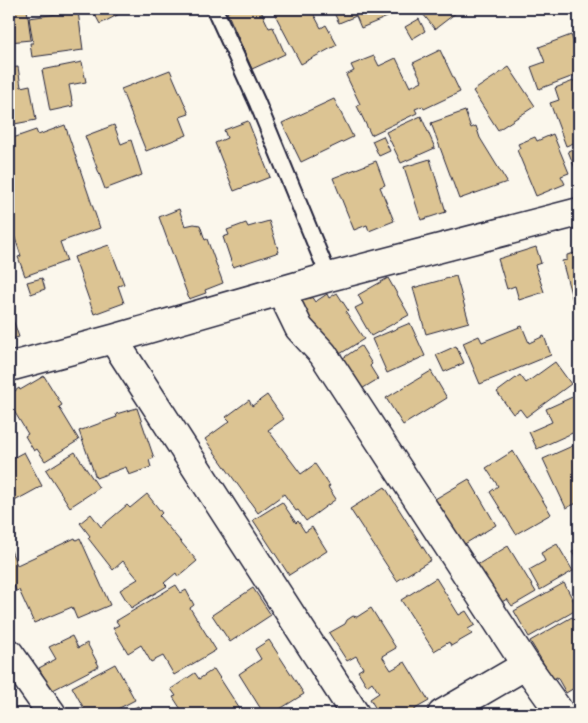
<svg xmlns="http://www.w3.org/2000/svg" width="588" height="723" viewBox="0 0 588 723" font-family="'Comic Neue',sans-serif">
	<style>
		.building { fill: #dcc493; stroke: #22223b }
		.lines { fill: none; stroke-linecap: round; stroke-linejoin: round }
		.lane-casing { stroke: #22223b; stroke-width: 19 }
		.street-casing { stroke: #22223b; stroke-width: 31 }
		.lane { stroke: #fbf7ec; stroke-width: 15 }
		.street { stroke: #fbf7ec; stroke-width: 28 }
	</style>
	<rect width="100%" height="100%" fill="#fbf7ec"/>
	<filter id="ink" filterUnits="userSpaceOnUse"><feTurbulence type="fractalNoise" baseFrequency=".02" numOctaves="2"/><feDisplacementMap in="SourceGraphic" scale="10" xChannelSelector="R" yChannelSelector="G"/><feConvolveMatrix kernelMatrix="1 2 1 2 8 2 1 2 1" color-interpolation-filters="sRGB"/></filter>
	<g filter="url(#ink)">
		<path class="building" d="M9,9h18l4,31 -22,2z
			M92,9h48l-11,5 -2,-4 -27,14z
			M234,9h26l9,19 4,-1 12,27 -33,15 -25,-57z
			M272,9h39l10,19 5,-3 11,20 -36,19z
			M332,9h57l3,6 -31,13 -5,-12 -17,7z
			M419,9h42l-26,20z
			M78,11l5,39 -51,7 -2,-14h3l-4,-25z
			M419,19l6,12 -13,8 -7,-12z
			M571,35l8,20v19l-40,15 -8,-22 14,-5 -6,-15z
			M440,50l20,42 -36,17 -1,-3 -8,3 2,4 -46,22 -14,-29 3,-2 -14,-29 8,-4 -3,-6 23,-9 5,10 17,-8 14,29 12,-6 -9,-18z
			M82,62l4,20 -17,3 4,21 -23,5 -8,-41z
			M18,67l3,20 9,-2 6,35 -27,5v-57z
			M509,67l26,39 -37,24 -25,-39z
			M170,70l19,44 -9,3 7,18 -41,16 -25,-62z
			M579,79v62l-13,5 -16,-43 9,-3 -4,-12z
			M334,99l19,38 -52,25 -19,-39z
			M465,111l6,17 5,-2 4,12 27,44 -48,17 -28,-76z
			M421,116l14,32 -34,15 -15,-31z
			M248,121l22,56 -36,14 -19,-48 12,-5 -3,-8z
			M65,125l35,103 -40,14 7,19 -42,15 -7,-19 3,-1 -12,-36v-85l1,4 26,-9 2,5z
			M114,125l7,19 10,-4 11,35 -37,14 -20,-53z
			M553,134l16,39 -8,3 4,8 -29,12 -19,-46 3,-2 -2,-4 17,-7 2,4z
			M383,136l7,15 -11,5 -7,-15z
			M579,146v32l-11,-27z
			M430,159l16,53 -25,8 -17,-53z
			M376,161l9,24 -5,2 14,34 -25,10 -2,-6 -13,5 -21,-52z
			M179,209l6,17 9,-2 6,1 5,15 2,-1 16,44 -18,7 1,3 -17,6 -30,-82z
			M269,221l10,31 -46,15 -10,-30 6,-2 -2,-5 19,-7 2,4z
			M109,245l15,39 -6,2 6,17 -30,11 -20,-57z
			M536,247l5,16 -6,2 9,27 -25,8 -4,-14 -8,3 -9,-30z
			M579,252v71l-17,-62 5,-1v-5z
			M456,276l13,46 -43,12 -13,-46z
			M42,278l3,11 -14,5 -4,-12z
			M388,278l21,37 -38,21 -16,-28 8,-4 -5,-9z
			M337,293l11,17 -2,2 18,27 -29,18 -42,-56 18,-5 4,6 12,-8 2,4z
			M9,308l10,29 -10,3z
			M410,323l15,33 -38,17 -15,-34z
			M522,326l7,17 15,-7 7,19 -71,29 -17,-41 16,-7 3,6z
			M361,346l11,18 -2,2 8,13 -18,11 -20,-30z
			M456,346l8,17 -20,9 -8,-17z
			M555,362l16,22 -45,33 -6,-8 -7,5 -16,-22 23,-17 6,8z
			M431,371l16,27 -44,27 -17,-27z
			M44,376l18,29 -3,2 20,33 -34,21 -8,-12 -3,2 -9,-15 3,-2 -19,-31v-8l10,-7 1,2z
			M579,394v36l-42,19 -8,-17 23,-10 -6,-13z
			M267,395l17,24 -16,11 33,44 14,-10 15,22 -2,1 8,12 -30,22 -8,-11 -2,1 -12,-17 -26,19 -53,-74 25,-18 -4,-4 23,-17 3,6z
			M137,408l17,50 -5,2 2,7 -22,8 -3,-8 -30,11 -17,-47 38,-14 -1,-3z
			M579,443v59l-13,6 -23,-49z
			M513,451l38,63 -35,20 -26,-42 8,-6 -12,-18z
			M24,452l18,34 -33,18v-44z
			M75,452l24,36 -29,19 -24,-37z
			M469,479l27,46 -33,20 -28,-46z
			M385,487l46,73 -34,21 -47,-72z
			M147,494l15,19 -3,3 38,45 -19,16 -2,-4 -12,10 3,3 -36,22 -11,-18 18,-11 -15,-18 -10,9 -25,-32 2,-2 -10,-13 11,-9 10,13 26,-22 3,3z
			M282,502l14,21 2,-2 7,11 7,-5 15,24 -38,24 -36,-55z
			M75,538l1,2 4,-2 30,67 -33,14 -5,-12 -38,16 -15,-33 -3,1 -2,-6 -5,3v-42l8,19z
			M557,544l16,27 -33,19 -11,-20 16,-9 -4,-8z
			M508,546l28,46 -24,14 -5,-7 -7,4 -23,-38z
			M579,547v17l-7,-12z
			M436,578l23,37 7,-4 9,14 -7,4 4,5 -21,12 -2,-4 -15,9 -33,-51z
			M564,583l14,26 -49,28 -15,-26z
			M176,585l5,8 5,-3 8,15 -4,3 26,42 -42,25 -11,-19 -12,6 -10,-17 -13,8 -15,-25 6,-3 -3,-4z
			M253,588l18,27 -41,27 -18,-27z
			M371,608l25,40 -14,8 9,14 14,-8 24,39 -14,8v5h-36l-9,-15 9,-6 -7,-11 -5,4 -9,-15 5,-3 -7,-12 -9,5 -18,-28 16,-9 2,-4 6,-4 4,1z
			M572,617l5,7 2,-1v62l-13,8 -9,-16 -4,2 -23,-38z
			M72,636l6,12 9,-5 12,23 -48,25 -12,-23 17,-9 -7,-12z
			M269,640l35,54 -32,20h-8l-25,-40 22,-15 -6,-10z
			M115,664l20,36 -27,14h-21l-15,-27z
			M214,669l29,45h-59l-11,-17 3,-1 -5,-7 24,-16 4,6z
			M138,706l5,8h-20z"/>
		<g class="lines">
			<g class="lane-casing">
				<path id="lane" d="M216,12l41,90 72,175"/>
			</g>
			<g class="street-casing">
				<path id="street" d="M281,291l18,37 24,26 203,311 35,49
					M113,339l242,375
					M9,367l104,-28 216,-62 250,-65
					M9,653l43,61
					M442,714l84,-49"/>
			</g>
			<use href="#lane" class="lane"/>
			<use href="#street" class="street"/>
		</g>
	</g>
	<rect width="588" height="723" fill="none" stroke="#fbf7ec" stroke-width="30"/>
	<rect x="15" y="15" width="558" height="693" fill="none" stroke="#22223b" stroke-width="2" filter="url(#ink)"/>
</svg>
